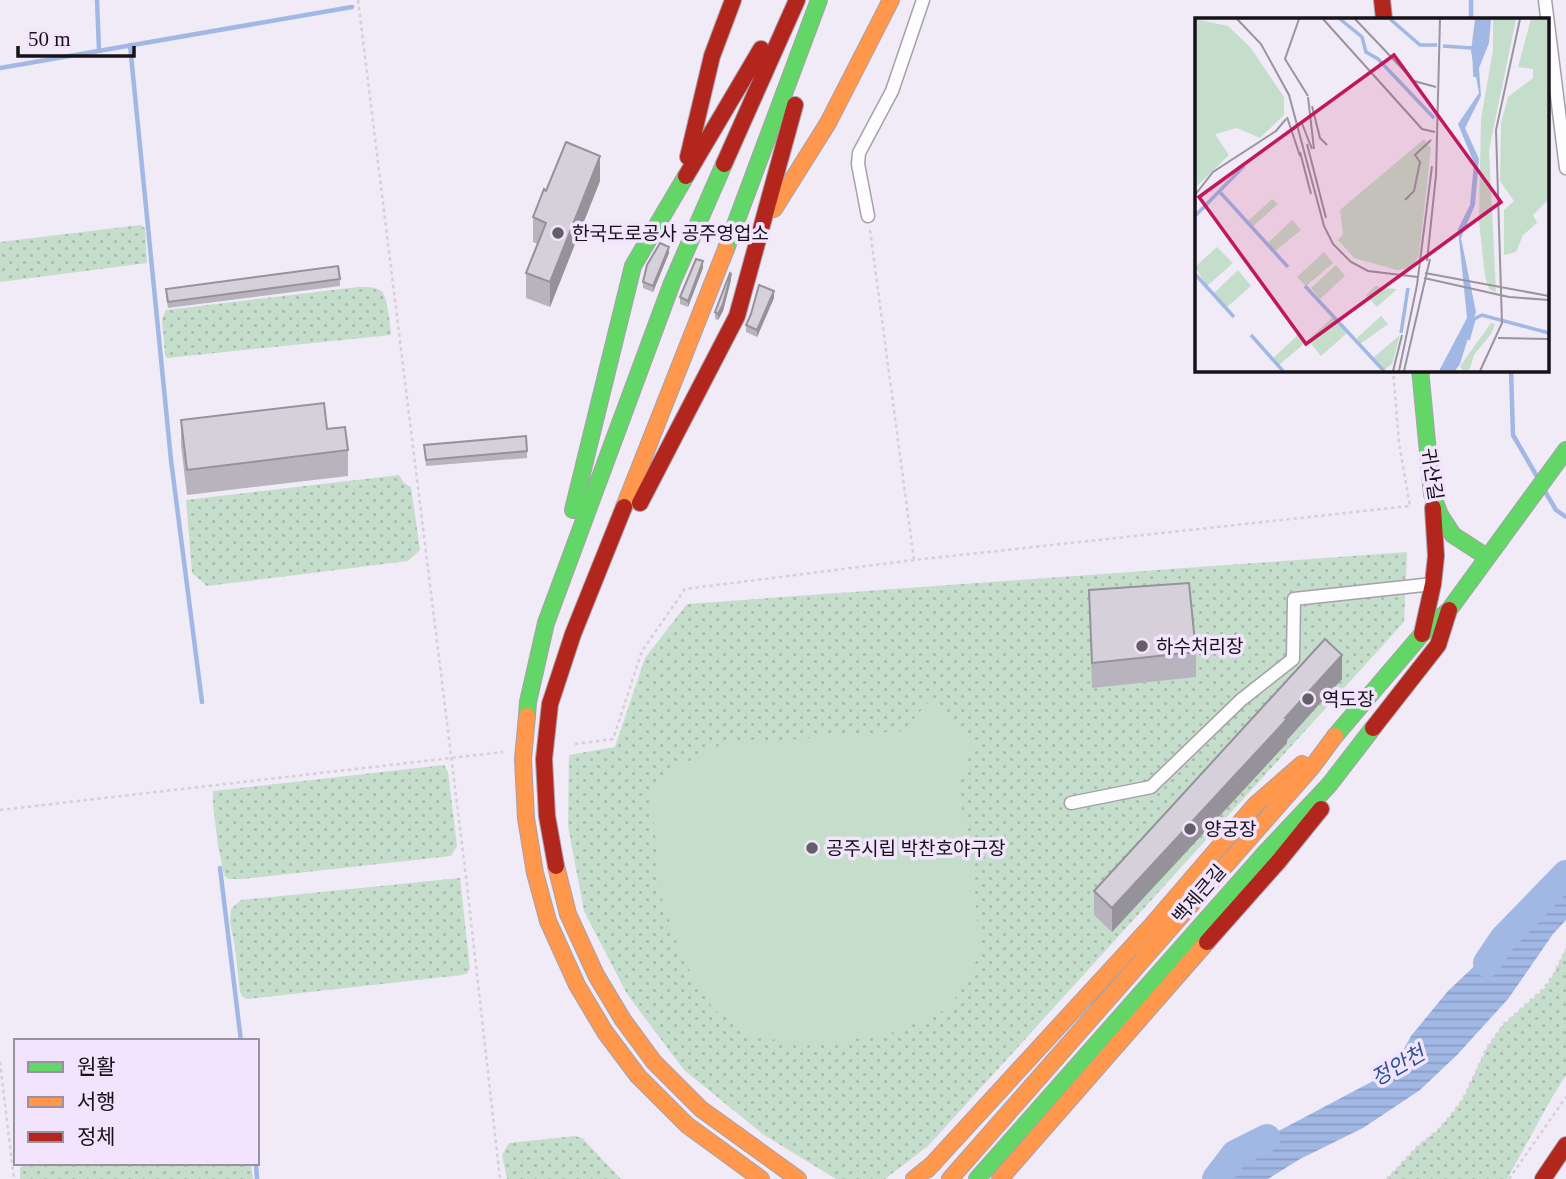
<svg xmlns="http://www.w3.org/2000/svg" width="1566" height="1179" viewBox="0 0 1566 1179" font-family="'Times New Roman','Noto Sans KR',serif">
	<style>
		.green { fill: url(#green-dots) }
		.pitch { fill: #c5ddcb }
		.water { fill: url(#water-rules) }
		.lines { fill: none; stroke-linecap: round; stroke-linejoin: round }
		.stream { stroke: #a1b8e5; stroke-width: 4.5 }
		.river { stroke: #a1b8e5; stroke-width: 28 }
		.street-casing { stroke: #a6a0aa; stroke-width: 15 }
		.fast-casing { stroke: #a6a0aa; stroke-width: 18 }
		.slow-casing { stroke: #a6a0aa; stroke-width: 18 }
		.jam-casing { stroke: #a6a0aa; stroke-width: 18 }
		.path { stroke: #d4d1d6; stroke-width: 2.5; stroke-dasharray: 3.5 3.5; stroke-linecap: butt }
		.street { stroke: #fdfcfe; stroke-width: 12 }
		.fast { stroke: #63d668; stroke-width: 16 }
		.slow { stroke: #ff974d; stroke-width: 16 }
		.jam { stroke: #b3261e; stroke-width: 16 }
		.wall { fill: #b8b3bc }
		.shaded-wall { fill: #969299 }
		.building { fill: #d6d0db; stroke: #969299; stroke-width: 2 }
		.poi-dot { fill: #635e67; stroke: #f2e4fd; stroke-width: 2.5 }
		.labels { text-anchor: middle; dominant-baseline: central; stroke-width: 7; stroke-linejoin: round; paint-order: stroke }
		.poi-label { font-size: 19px; fill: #17121a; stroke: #f2e4fd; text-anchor: start }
		.street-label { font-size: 19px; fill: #17121a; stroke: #f2e4fd }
		.water-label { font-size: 21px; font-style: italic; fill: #285298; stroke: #f2e4fd }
		.inset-river { fill: none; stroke: #a1b8e5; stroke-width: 3.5 }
		.inset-road { fill: none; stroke: #9a949f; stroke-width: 2 }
		.view { fill: #c2185b; fill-opacity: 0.15; stroke: #c2185b; stroke-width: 3.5 }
		.inset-edge { fill: none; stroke: #17121a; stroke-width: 3.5 }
	</style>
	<defs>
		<pattern id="green-dots" width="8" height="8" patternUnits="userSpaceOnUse" patternTransform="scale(1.75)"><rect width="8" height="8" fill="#c5ddcb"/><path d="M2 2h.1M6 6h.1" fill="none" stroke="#a8bdae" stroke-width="1.8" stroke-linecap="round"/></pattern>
		<pattern id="water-rules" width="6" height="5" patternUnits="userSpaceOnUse" patternTransform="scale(1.75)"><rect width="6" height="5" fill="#a1b8e5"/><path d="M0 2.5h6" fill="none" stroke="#8a9dc4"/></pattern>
	</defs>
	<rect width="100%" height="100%" fill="#f1eaf7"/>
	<path class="green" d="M140,225l5,3 2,35 -147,19v-40z
		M358,287c7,0 17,-1 23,4 7,6 9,34 10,44l-224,23 -2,-3 -3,-36 4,-9z
		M399,475l5,8 7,4 9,63 -12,11 -201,25 -15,-13 -6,-73z
		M1407,552l-3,70 -476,524 -43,33h-49l-72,-44 -80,-65 -57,-76 -43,-83 -16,-85 1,-71 46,-8 30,-89 42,-54z
		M444,765l4,7 9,74 -6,10 -209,23h-14l-4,-4 -6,-30 -5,-40v-14z
		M460,878l10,91 -3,4 -5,2 -215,24 -5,-3 -2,-4 -5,-45 -5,-25 1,-13 10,-9z
		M1566,949v126l-16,26 -43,78h-120l30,-32 20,-16 15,-17 11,-15 24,-51 16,-23 41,-36 10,-15z
		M575,1136l7,2 39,41h-114l-5,-24 7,-12z
		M26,1163h225l2,16h-233v-11z"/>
	<path class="pitch" d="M928,702l47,39 -17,40 19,134 3,39 -30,54 -54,24 -71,12 -68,-6 -43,-28 -32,-53 -20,-58 -11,-103 16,-23 53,-28 184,-14z"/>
	<path class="water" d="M1566,874v46l-13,14 -45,65 -51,56 -37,35 -57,38 -63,31 -32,20h-52l19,-25 157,-83 19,-35 37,-45 55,-52z"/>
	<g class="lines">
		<path class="stream" d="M97,0l2,51
			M1471,19v-19
			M130,45l41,415 31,242
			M0,68l352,-61
			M1511,369l2,66 26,45
			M1543,488l13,22 10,7
			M220,868l21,173
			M256,1163l1,16"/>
		<path class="river" d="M1487,963l16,-24 63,-65
			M1216,1179l19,-25 32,-16"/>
		<g class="street-casing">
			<path id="street" d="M1545,0l21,168
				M868,216l-10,-52 1,-11 33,-62 31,-91
				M1071,803l80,-16 90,-87 52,-41 1,-60 139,-15"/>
		</g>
		<g class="fast-casing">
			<path id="fast" d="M726,249l93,-249
				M1420,369l12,125 8,21 13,20 34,22
				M573,510l60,-244 53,-90
				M527,716l1,-14 18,-79 126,-340 52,-119
				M1335,736l87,-102 27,-24 117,-160
				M977,1179l288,-326 64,-68 44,-57"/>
		</g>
		<g class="slow-casing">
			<path id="slow" d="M774,209l54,-86 63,-123
				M624,507l102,-258
				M527,716l-4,43 3,59 9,55 13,48 29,64 28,47 33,44 49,49 74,54
				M556,866l12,48 28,61 27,45 31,42 47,47 97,70
				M927,1170l224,-244 104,-121 47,-41
				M914,1179l20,-16
				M950,1179l362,-412 23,-31
				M1000,1179l207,-237"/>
		</g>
		<g class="jam-casing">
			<path id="jam" d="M1382,0l2,19
				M688,157l24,-101 21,-56
				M724,164l73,-164
				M686,176l75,-127
				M640,503l97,-187 58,-211
				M1422,634l11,-50 3,-28 -3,-48
				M1373,728l65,-83 11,-35
				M556,866l-9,-50 -3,-57 6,-55 23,-70 51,-127
				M1207,942l71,-80 43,-53
				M1543,1179l23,-34"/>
		</g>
		<path class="path" d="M358,0l108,877 34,302
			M870,230l44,330
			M575,744l38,-5 29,-88 43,-62 229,-29 496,-54 -11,-63 -6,-74
			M0,810l503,-58
			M0,1062l14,117
			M1387,1179l30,-32 20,-16 15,-17 11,-15 24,-51 16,-23 40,-36 11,-15 12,-25
			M1509,1179l57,-82"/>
		<use href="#street" class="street"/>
		<use href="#fast" class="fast"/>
		<use href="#slow" class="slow"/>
		<use href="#jam" class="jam"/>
	</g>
	<path class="wall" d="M600,181l-50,126 -24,-9v-25l12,-29 -5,-2v-25l13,-26z
		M669,253l-16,39 -10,-4v-6z
		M703,268l-15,39 -8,-3v-7z
		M340,279v7l-172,22 -2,-13v-6z
		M731,280l-8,31 -5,9 -3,-1v-7z
		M774,298l-17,39 -11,-5v-7z
		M181,420l167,30v26l-161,19 -6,-50z
		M424,445l103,6v7l-101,8z
		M1089,590l107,62v25l-104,11z
		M1342,679l-55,61v3l-175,189 -18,-17v-24z"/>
	<path class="shaded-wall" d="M600,156v25l-50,126v-25z
		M669,247v6l-16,39v-6z
		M703,261v7l-15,39v-6z
		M731,274v6l-8,31 -5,9v-6z
		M774,291v7l-17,39v-7z
		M1342,655v24l-55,61v3l-175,189v-24z"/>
	<path class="building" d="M566,142l34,14 -50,126 -24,-9 20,-50 -13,-6 11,-28 2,2z
		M660,243l9,4 -16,39 -10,-4 4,-17z
		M696,259l7,2 -15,40 -8,-4z
		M338,266l2,13 -172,23 -2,-13z
		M730,273l1,1 -8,30 -5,10 -3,-2z
		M759,285l15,6 -17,39 -11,-5 5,-11z
		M324,403l3,26 18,-2 3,23 -161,20 -6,-50z
		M526,436l1,15 -101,9 -2,-15z
		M1189,583l7,69 -104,11 -3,-73z
		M1325,639l17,16 -57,63 2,1 -175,189 -18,-17z"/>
	<g class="poi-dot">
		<circle cx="558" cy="233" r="7"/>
		<circle cx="1142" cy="646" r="7"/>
		<circle cx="1308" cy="699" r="7"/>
		<circle cx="1190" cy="829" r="7"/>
		<circle cx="812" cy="848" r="7"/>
	</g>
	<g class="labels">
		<g class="poi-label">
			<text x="572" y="233">한국도로공사 공주영업소</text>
			<text x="1156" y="646">하수처리장</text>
			<text x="1322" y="699">역도장</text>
			<text x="1204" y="829">양궁장</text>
			<text x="826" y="848">공주시립 박찬호야구장</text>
		</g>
		<g class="street-label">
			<text transform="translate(1432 474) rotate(81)">귀산길</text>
			<text transform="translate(1199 894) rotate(-49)">백제큰길</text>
		</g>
		<g class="water-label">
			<text transform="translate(1398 1066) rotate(-30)">정안천</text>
		</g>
	</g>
	<g transform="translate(1195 18)">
		<rect width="354" height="354" fill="#f1eaf7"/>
		<path d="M298,1h23l-27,131 7,142 -7,-3 -4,-13 -6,-55 2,-102 12,-69zM229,121l7,9 -12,108 -8,12 -14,2 -43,-12 -16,-18 5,-6 -3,-24zM77,181l6,5 -26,23 -4,-6zM97,202l9,10 -26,21 -7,-8zM22,229l16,16 -26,23 -12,-19zM129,234l9,11 -27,23 -9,-9zM141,247l9,11 -25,23 -9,-11zM43,252l13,16 -24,21 -13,-14zM180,268l9,2 13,1 -20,18 -11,-12zM186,298l7,8 -28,20 -3,-6zM138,299l14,16 -26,23 -13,-16zM296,305l4,1 -4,10 -17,21 -5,16h-6l-3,-5zM103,317l7,8 -26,22 -6,-7zM205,317l-8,29 -8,6 -10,-13z" fill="#c5ddcb"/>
		<path d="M0,1l33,7 22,21 34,50v18l-24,23 -23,-10 -22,6 14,21 -34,33zM336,1h17v181l-15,15 4,8 -14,12 -7,17 -12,3v-45l10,-9 -14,-20 1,-58 7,-26 25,-19v-9l-15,-2z" fill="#c5ddcb"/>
		<path d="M183,183h10l20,26 -4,18 -16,13 -17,-3 -19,-17 4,-13 22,-18z" fill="#c5ddcb"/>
		<path d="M280,1h16l-2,24 -10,25 2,28 -16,32 14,31 -4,46 -14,33 15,74 -16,52 -5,7h-16l28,-53 -9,-89 12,-24 4,-42 -16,-39 21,-31 -8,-42z" fill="#a1b8e5"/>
		<path class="inset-river" d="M145,1l22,18 4,15 12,7 56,59M195,1l30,26h17M248,28l29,2M279,36l1,23M24,173l69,76M0,198l49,-50M0,256l39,43M110,268l79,85M206,315l7,-45M56,317l32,36M273,322l6,-21 8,-4 67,18"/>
		<path class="inset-road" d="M42,1l24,25 28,51 35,131 9,18 18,18 17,9 50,6M104,1l-14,40 23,37M128,1l99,110 13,3M160,1l59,62 22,6M113,79l6,52M117,88l8,32 7,7M92,99l13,39M106,103l11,28M112,126l19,74M105,134l11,42M0,177l18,-23 63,-41 10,-12M210,182l9,-9 6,-29 -5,-7 16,-15M232,243l9,-86 4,-156M230,255l124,23M229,260l85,19 40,3M303,320l51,1M198,353l9,-36M204,353l18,-86 15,-119M209,353l26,-112M285,353l22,-48 -6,-193 24,-111"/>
		<path class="view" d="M199,37l107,147 -195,142 -107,-147z"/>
		<rect width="354" height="354" class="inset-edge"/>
	</g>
	<rect x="14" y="1039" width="245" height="126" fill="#f2e4fd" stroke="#9a90a2" stroke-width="2"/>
	<rect x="28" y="1062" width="35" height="10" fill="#63d668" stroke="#9a90a2" stroke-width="2"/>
	<text x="77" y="1074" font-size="21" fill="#17121a">원활</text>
	<rect x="28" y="1097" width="35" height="10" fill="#ff974d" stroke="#9a90a2" stroke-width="2"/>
	<text x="77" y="1109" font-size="21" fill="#17121a">서행</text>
	<rect x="28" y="1132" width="35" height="10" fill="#b3261e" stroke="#9a90a2" stroke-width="2"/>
	<text x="77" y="1144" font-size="21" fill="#17121a">정체</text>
	<path d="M18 46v10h116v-10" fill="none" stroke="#17121a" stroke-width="3.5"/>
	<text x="28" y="46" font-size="21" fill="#17121a" stroke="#f2e4fd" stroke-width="5" paint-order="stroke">50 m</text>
</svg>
